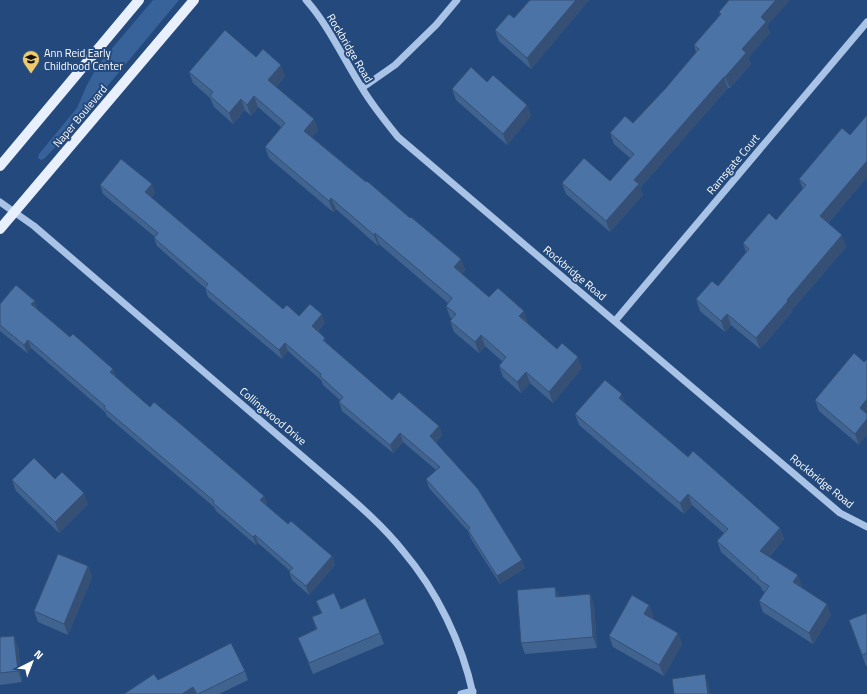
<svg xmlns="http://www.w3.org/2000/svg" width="867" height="694" viewBox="0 0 867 694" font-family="'Titillium Web',sans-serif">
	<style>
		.green { fill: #37639a }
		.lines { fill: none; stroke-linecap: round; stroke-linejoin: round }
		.minor { stroke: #a8c3e5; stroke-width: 7 }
		.major { stroke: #e9f0fd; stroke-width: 10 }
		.wall { fill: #41638f }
		.shaded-wall { fill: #355074 }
		.building { fill: #4c73a6; stroke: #355074 }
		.labels { text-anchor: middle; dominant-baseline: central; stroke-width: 4; stroke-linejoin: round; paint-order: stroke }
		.street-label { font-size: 11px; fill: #fff; stroke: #244a7d }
		.poi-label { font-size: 11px; fill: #fff; stroke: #244a7d; text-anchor: start }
	</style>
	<rect width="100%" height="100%" fill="#244a7d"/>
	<path class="green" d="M153,0h26l-114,137 -21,22 -3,1 -3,-2 1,-4 38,-46 9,-21 12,-22z"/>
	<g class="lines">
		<path class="minor" d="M306,0c23,26 37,58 56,88 10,17 23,33 36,49l442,376 27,14
			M362,88l33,-23 41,-40 21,-25
			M0,202l34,24 304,261c23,20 46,40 65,64 34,40 59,92 70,143
			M615,321l252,-299
			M461,694l12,-3"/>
		<path class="major" d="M0,166l139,-166
			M0,229l194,-229"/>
	</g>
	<path class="wall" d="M530,0h59l-58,69 -32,-28 -4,-11 19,-12z
		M719,12l48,14 3,7 -22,25 3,6 -21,24h-2l-88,100 3,7 -33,37 -44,-38 -4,-11 48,-2 20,-23 -16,-14 -4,-11 23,-10 32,-34 31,-37 -2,-7 26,-30z
		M256,57l29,19 -9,11 38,32 4,11 -6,7 54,45 95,77 4,11 -3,4 27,23 39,25 -1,1 30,26 25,19 -29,35 -23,-20 -9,10 -18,-16 -4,-11 4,-4 -18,-16 -6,7 -25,-21 -4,-11 2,-2 -2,-2 -4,-11 2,-3 -69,-59 -1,2 -42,-37 -3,3 -64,-54 -4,-11 16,-20 -23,-20 -7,9 -6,-6 -12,14 -19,-17 -4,-9 -17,-15 -4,-11z
		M487,82l40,23 4,11 -24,29 -51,-45 -4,-11z
		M867,177l-39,46 18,24 -55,64 1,1 -32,37 -29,-24 -6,7 -25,-21 -4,-12 22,-13 28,-34 -3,-9 33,-23 27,-31 -4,-10z
		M100,185l55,8 -4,4 132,112 16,7 26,7 -7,8 7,7 2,6 65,56 47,26 3,9 -6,7 89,126 -25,16 -29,-45 -3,-8 -39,-43 -3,-9 10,-9 -33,-28 -10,11 -51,-42 -3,-9 1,-2 -17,-15 -2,-5 -33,-29 -6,8 -74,-62 -3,-9 -48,-42 -3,-8 1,-1 -52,-43z
		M0,304l38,5h-1l33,28 43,32 3,8 34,30 114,89 3,8 -1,1 22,19 44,32 3,9 -26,30 -17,-15 -3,-8 1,-1 -32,-28 -2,2 -40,-34 -2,-4 -107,-91 -2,-4 -74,-64 -4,5 -27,-22z
		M864,362l-5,83 -40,-34 -4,-11z
		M625,404l35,29 28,24 92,71 4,11 -15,18 33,29 -1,1 30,28 -18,29 -50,-32 -4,-11 6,-9 -3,-2 -1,-3 -40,-35 -4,-11 7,-8 -32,-28 -8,9 -105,-89 -4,-11z
		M55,479l33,25 -29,29 -43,-42 -4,-11z
		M88,566l4,11 -24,58 -30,-13 -4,-11z
		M555,587l4,10 31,-3 4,11 3,43 -72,6 -4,-11z
		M316,601l25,8 39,24 4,11 -71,30 -15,-36 18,-9 -4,-12 9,-4z
		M649,605l4,11 -1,2 26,15 4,11 -18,32 -51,-29 -4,-11z
		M867,613v53h-1l-17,-46z
		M0,637l18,10 4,35 -22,3z
		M245,671l3,9 -29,14h-95l34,-14z"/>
	<path class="shaded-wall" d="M576,0h13l-58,69 -4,-11z
		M776,0h14l-23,26 3,7 -22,25 3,6 -21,24 -5,-11 36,-60z
		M281,65l4,11 -13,15 -4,-11z
		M724,77l4,11 -88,100 3,7 -33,37 -4,-11 28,-41z
		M254,96l4,11 -7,9 -4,-11z
		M241,99l4,11 -12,14 -4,-11z
		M527,105l4,11 -24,29 -4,-11z
		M314,119l4,11 -10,12 -4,-11z
		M867,161v16l-43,50 -4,-11z
		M152,184l3,9 -7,8 -3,-9z
		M331,198l5,11 -3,3 -4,-11z
		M375,233l4,11 -1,2 -4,-11z
		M842,235l4,12 -55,64 1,1 -32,37 -4,-11 31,-38z
		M461,259l4,11 -7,8 -4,-11z
		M35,301l3,8 -4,4 -3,-9z
		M524,311l4,11 -5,5 -4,-11z
		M322,314l3,9 -10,11 -3,-8z
		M727,314l4,11 -6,7 -4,-11z
		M481,335l4,11 -6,7 -4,-11z
		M325,338l3,9 -5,-7z
		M28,340l3,8 -4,5 -3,-8z
		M285,343l3,8 -6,8 -3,-9z
		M578,357l4,11 -29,35 -4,-11z
		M113,369l3,8 -6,-5z
		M526,372l4,11 -9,10 -4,-11z
		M622,394l4,11 -7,-7z
		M867,399v16l-7,-7z
		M867,419v16l-8,10 -4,-11z
		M439,426l3,9 -9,10 -3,-9z
		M400,433l3,9 -10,11 -3,-8z
		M84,493l4,11 -29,29 -4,-11z
		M688,494l4,11 -8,9 -4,-11z
		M264,496l3,8 -4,4 -3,-8z
		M780,528l4,11 -20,23 -4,-11z
		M255,535l3,8 -2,2 -3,-8z
		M332,556l3,9 -26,30 -3,-9z
		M522,560l3,8 -25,16 -3,-8z
		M88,566l4,11 -24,58 -4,-11z
		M798,575l4,11 -5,8 -4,-12z
		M555,587l4,11 -3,-1z
		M590,594l4,11 3,43 -4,-11z
		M827,604l4,11 -18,29 -4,-11z
		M649,605l4,11 -5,9 -4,-11z
		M678,633l4,11 -18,32 -5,-11z
		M14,636l4,11 4,35 -4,-11z
		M705,674l4,11 1,9h-2z
		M193,687l3,7h-14z"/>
	<path class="building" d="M530,0h46l-49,58 -32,-28 14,-16 5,4z
		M729,0h47l-15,17 5,5 -24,27 4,4 -21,24h-1l-90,103 5,4 -33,37 -44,-38 22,-25 26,23 24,-27 -24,-21 15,-17 8,7 32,-34 34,-40 -5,-4 27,-31 -2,-2z
		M225,30l31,27 7,-8 18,16 -13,15 46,39 -10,12 62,51 1,-1 43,37 1,-1 50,42 -7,8 35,30 9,-9 26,23 -5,5 38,33 5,-6 16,14 -29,35 -23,-20 -9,10 -18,-16 7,-9 -25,-22 -6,7 -25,-21 6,-7 -10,-8 6,-8 -77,-65 -1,2 -43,-37 -2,3 -64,-54 20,-24 -31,-27 -7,9 -6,-6 -12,14 -19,-17 3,-4 -24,-20z
		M471,67l16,15 6,-7 34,30 -24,29 -51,-45z
		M867,115v46l-47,55 22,19 -55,65 1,1 -32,37 -29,-24 -6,7 -25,-22 16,-18 6,5 31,-37 -6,-6 26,-30 7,7 30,-35 -7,-6 43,-51 8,7z
		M121,159l31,25 -7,8 138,117 4,-4 12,11 11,-12 12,10 -10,12 13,12 -2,2 69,60 7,-8 40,34 -9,10 48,53 44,71 -25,16 -29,-46 2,-2 -44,-49 14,-12 -40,-34 -10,12 -51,-43 4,-5 -23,-21 1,-2 -36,-31 -6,7 -74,-62 3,-4 -54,-46 4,-5 -58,-48z
		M16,285l19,16 -4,3 39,33 3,-3 40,35 -3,3 40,35 4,-5 30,25 80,69 -4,4 28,24 3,-3 41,35 -26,30 -17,-14 4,-4 -38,-33 -2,2 -40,-34 1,-2 -110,-93 1,-2 -77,-66 -4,5 -24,-20v-21z
		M854,353l10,9 3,-3v40l-7,9 7,6v5l-12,15 -40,-34z
		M605,380l17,14 -3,4 41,35 28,24 5,-6 87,77 -20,23 38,24 -5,7 34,22 -18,29 -50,-32 10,-15 -11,-7 1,-1 -42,-37 11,-12 -40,-35 -8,9 -105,-89z
		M34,458l21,21 7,-7 22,21 -29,29 -43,-42z
		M58,554l30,12 -24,58 -30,-13z
		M555,587l1,10 34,-3 3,43 -72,6 -4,-53z
		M334,593l7,16 24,-11 15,35 -71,30 -11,-25 19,-9 -5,-12 10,-4 -6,-12z
		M632,595l17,10 -5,9 34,19 -19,32 -50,-29z
		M867,613v40l-5,2 -13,-35z
		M14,636l4,35 -18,2v-36z
		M231,643l14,28 -47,23h-1l-4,-7 -11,7h-58l30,-20 4,6z
		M705,674l3,20h-34l-2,-15z"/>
	<defs>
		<g id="school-pin" transform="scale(0.9)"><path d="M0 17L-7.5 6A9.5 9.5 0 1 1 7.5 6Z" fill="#efcb6c" stroke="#244a7d"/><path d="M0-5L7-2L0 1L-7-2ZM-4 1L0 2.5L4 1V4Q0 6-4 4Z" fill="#111"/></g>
	</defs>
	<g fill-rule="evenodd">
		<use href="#school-pin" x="31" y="59"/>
	</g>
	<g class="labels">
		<g class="street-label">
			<text transform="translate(350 48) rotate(59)">Rockbridge Road</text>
			<text transform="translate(80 116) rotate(-50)">Naper Boulevard</text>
			<text transform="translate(733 164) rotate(-50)">Ramsgate Court</text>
			<text transform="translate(575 273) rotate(40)">Rockbridge Road</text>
			<text transform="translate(273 416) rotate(40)">Collingwood Drive</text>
			<text transform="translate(822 481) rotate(39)">Rockbridge Road</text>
		</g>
		<g class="poi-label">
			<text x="44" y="53">Ann Reid Early<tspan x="44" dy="13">Childhood Center</tspan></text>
		</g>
	</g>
	<g transform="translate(32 662) rotate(42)" stroke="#244a7d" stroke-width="3" paint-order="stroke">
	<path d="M0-3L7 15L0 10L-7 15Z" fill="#ffffff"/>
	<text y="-6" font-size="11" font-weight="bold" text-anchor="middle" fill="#ffffff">N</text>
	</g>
</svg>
